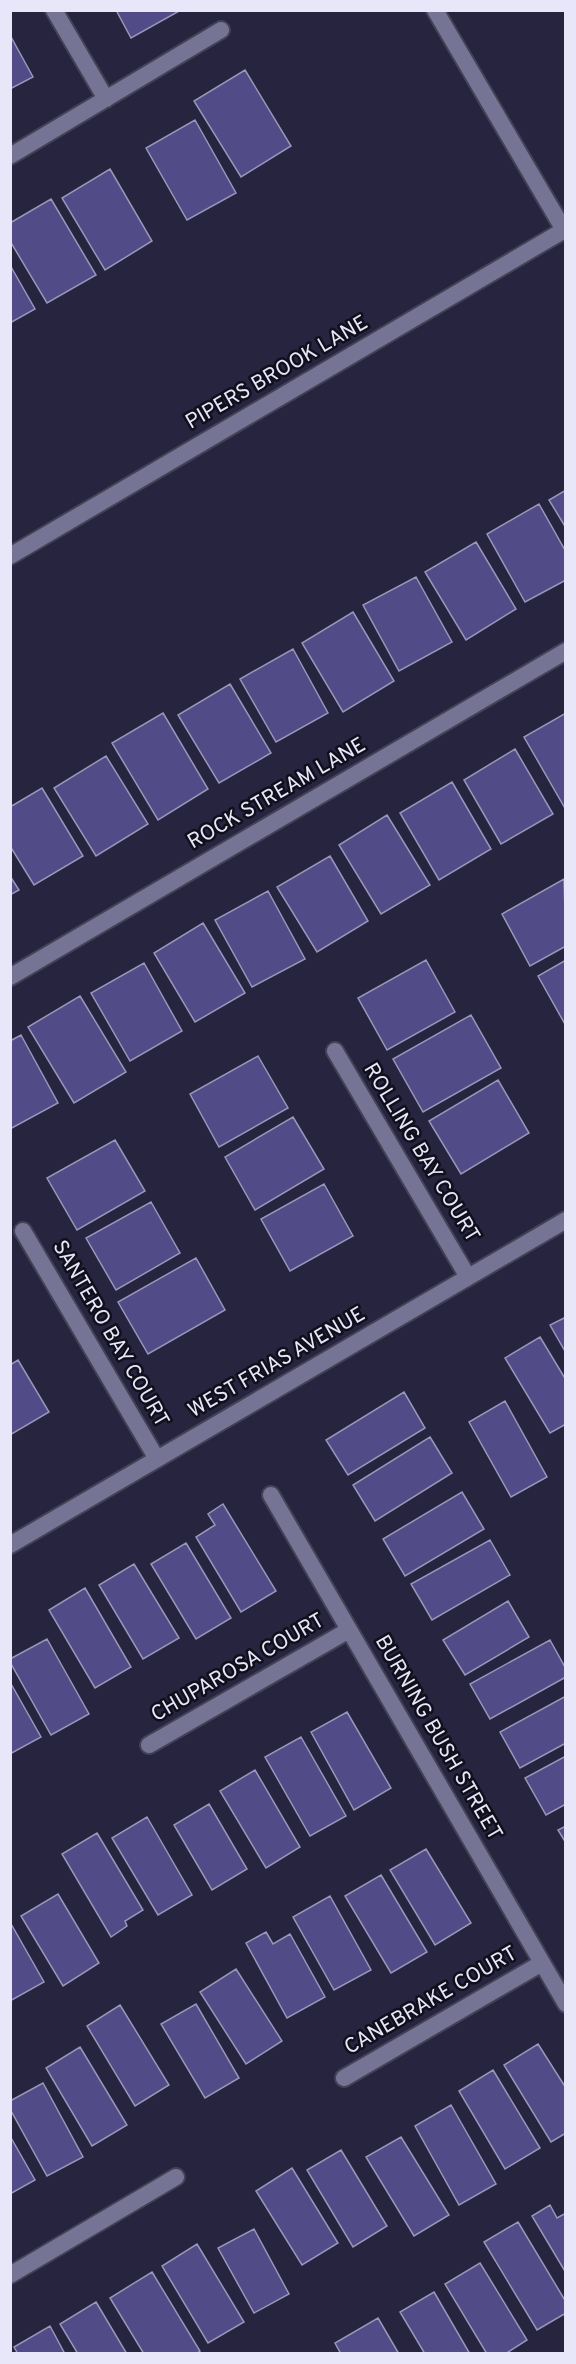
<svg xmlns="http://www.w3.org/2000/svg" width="576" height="2364" viewBox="0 0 576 2364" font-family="Overpass,sans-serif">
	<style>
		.building { fill: #514b87; stroke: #9997b9; stroke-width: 1.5 }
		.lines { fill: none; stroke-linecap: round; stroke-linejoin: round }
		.minor-casing { stroke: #444157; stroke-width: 20 }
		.minor { stroke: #767494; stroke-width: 16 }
		.labels { text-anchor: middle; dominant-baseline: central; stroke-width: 5; stroke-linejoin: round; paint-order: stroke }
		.street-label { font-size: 21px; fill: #e7e7f9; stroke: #100f1b }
	</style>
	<rect width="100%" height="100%" fill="#26243e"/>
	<path class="building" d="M116,10h65l-50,28z
		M10,35l23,42 -23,12z
		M245,70l46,76 -50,31 -47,-76z
		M195,120l41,73 -49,27 -41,-72z
		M110,169l42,72 -47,29 -43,-72z
		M51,199l45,76 -49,28 -37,-62v-18z
		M10,265l25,44 -25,14z
		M566,490v38l-17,-28z
		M539,504l27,48v28l-41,22 -38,-68z
		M476,542l40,67 -50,31 -41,-68z
		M416,577l36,65 -53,29 -36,-66z
		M353,612l41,69 -51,31 -41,-69z
		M293,649l35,64 -52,29 -36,-63z
		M230,684l41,69 -52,30 -41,-68z
		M163,713l45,76 -50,31 -46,-77z
		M566,713v97l-42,-73z
		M515,749l38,65 -52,30 -37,-64z
		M106,756l42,68 -52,32 -42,-68z
		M452,782l39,67 -52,31 -39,-67z
		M42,788l41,68 -49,29 -24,-39v-39z
		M387,815l43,70 -49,29 -42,-69z
		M330,856l38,65 -51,31 -40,-65z
		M10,876l9,14 -9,5z
		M564,879l2,67 -36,20 -28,-52z
		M268,891l37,68 -53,28 -37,-67z
		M203,923l42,70 -50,29 -41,-69z
		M426,960l29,52 -68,38 -29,-52z
		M566,960v66l-28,-50z
		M144,963l38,68 -52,30 -39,-68z
		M80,996l46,76 -52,31 -46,-76z
		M471,1015l30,53 -78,44 -30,-53z
		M21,1035l37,68 -48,26v-88z
		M258,1056l30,52 -69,39 -29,-53z
		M498,1080l31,53 -68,41 -32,-53z
		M293,1117l31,52 -69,41 -30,-53z
		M115,1140l30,51 -68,39 -30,-52z
		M324,1184l29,52 -63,35 -29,-52z
		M151,1202l29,51 -64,37 -30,-52z
		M196,1258l29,52 -77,44 -30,-52z
		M566,1317v36l-16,-28z
		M540,1337l26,43v44l-16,9 -45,-75z
		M18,1360l31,52 -39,23v-70z
		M404,1392l21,36 -77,47 -22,-35z
		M505,1401l42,76 -36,20 -42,-75z
		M430,1437l22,36 -77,48 -22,-36z
		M462,1492l22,37 -79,47 -22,-37z
		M223,1504l53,87 -35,21 -45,-75 19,-12 -7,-11z
		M490,1540l20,35 -78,45 -21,-36z
		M186,1543l45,75 -35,21 -45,-75z
		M134,1564l45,74 -36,21 -44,-74z
		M85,1588l46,79 -36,21 -46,-78z
		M508,1601l21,36 -64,38 -22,-35z
		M47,1639l42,75 -38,21 -41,-73v-3z
		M550,1640l16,29v8l-76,42 -20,-35z
		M10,1682l31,55 -31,17z
		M566,1696v47l-46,25 -20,-36z
		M347,1712l44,76 -37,22 -43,-78z
		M301,1737l45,79 -36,20 -45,-79z
		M566,1756v48l-20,11 -21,-37z
		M255,1770l45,77 -34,21 -46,-77z
		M209,1804l38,65 -35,21 -38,-65z
		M147,1817l45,78 -34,20 -46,-77z
		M566,1826v17l-8,-13z
		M97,1833l46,77 -18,11 2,5 -16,11 -49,-83z
		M426,1849l45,74 -36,22 -45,-75z
		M381,1875l46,77 -36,21 -46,-77z
		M58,1894l41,69 -36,23 -42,-70z
		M330,1896l41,74 -37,20 -41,-73z
		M10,1922l34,60 -34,19z
		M266,1932l7,12 17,-10 35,63 -38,21 -41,-75z
		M236,1969l46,72 -36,23 -46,-72z
		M196,2004l43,74 -34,20 -44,-74z
		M120,2005l49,80 -34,21 -48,-80z
		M538,2044l28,44v45l-15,9 -47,-77z
		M80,2047l47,78 -35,21 -46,-78z
		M493,2070l47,78 -35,21 -46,-78z
		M43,2083l40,74 -36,19 -37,-67v-8z
		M451,2105l45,79 -37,21 -44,-79z
		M10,2136l25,44 -25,14z
		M401,2137l48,78 -35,21 -48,-79z
		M341,2150l46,76 -34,21 -46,-77z
		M292,2168l46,75 -36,22 -46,-74z
		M550,2205l7,13 9,-5v60l-34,-57z
		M518,2222l48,80v11l-29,17 -53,-88z
		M254,2229l35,65 -35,19 -36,-65z
		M197,2244l47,78 -36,21 -46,-77z
		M480,2263l47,77 -22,14h-18l-42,-70z
		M152,2272l48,79 -4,3h-52l-34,-56z
		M434,2292l36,62h-45l-25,-42z
		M96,2302l31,52h-49l-18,-30z
		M378,2318l21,36h-58l-6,-11z
		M50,2326l15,28h-47l-4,-7z"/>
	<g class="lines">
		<g class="minor-casing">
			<path id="minor" d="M54,10l52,89
				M435,10l129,220
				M10,156l211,-126
				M10,556l556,-327
				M10,977l556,-326
				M335,1051l133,226
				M23,1231l134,228
				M271,1495l295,509
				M10,1545l556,-325
				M149,1745l200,-115
				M344,2078l198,-115
				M10,2275l166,-98"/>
		</g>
		<use href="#minor" class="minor"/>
	</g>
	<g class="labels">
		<g class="street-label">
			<text transform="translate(277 373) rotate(-30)">PIPERS BROOK LANE</text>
			<text transform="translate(277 794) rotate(-30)">ROCK STREAM LANE</text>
			<text transform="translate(421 1153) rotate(59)">ROLLING BAY COURT</text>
			<text transform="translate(110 1334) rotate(60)">SANTERO BAY COURT</text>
			<text transform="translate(277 1363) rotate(-30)">WEST FRIAS AVENUE</text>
			<text transform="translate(238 1668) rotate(-30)">CHUPAROSA COURT</text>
			<text transform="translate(438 1738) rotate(60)">BURNING BUSH STREET</text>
			<text transform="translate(431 2001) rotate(-30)">CANEBRAKE COURT</text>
		</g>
	</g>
	<rect width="576" height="2364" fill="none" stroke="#e7e7f9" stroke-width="24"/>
</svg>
